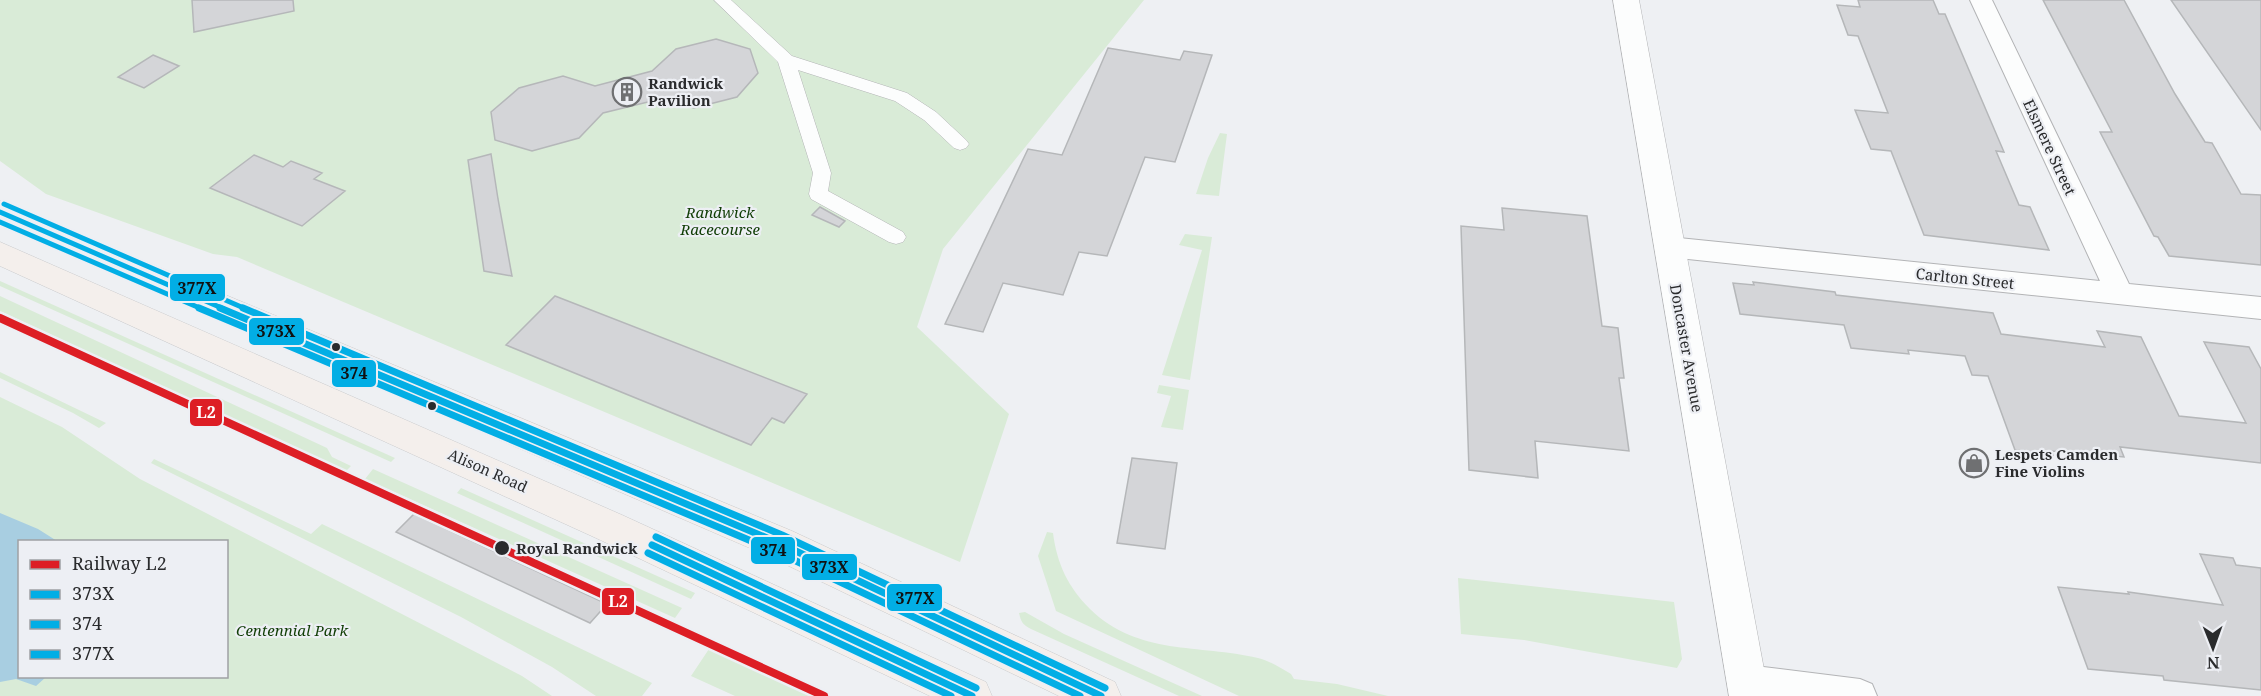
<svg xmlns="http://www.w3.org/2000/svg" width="2261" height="696" viewBox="0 0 2261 696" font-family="'Noto Serif',serif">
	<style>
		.green { fill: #d9ebd7; fill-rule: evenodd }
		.water { fill: #a8cee1 }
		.building { fill: #d4d5d8; stroke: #b5b7b9; stroke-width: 1.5 }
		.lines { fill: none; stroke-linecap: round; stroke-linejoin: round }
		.pedestrian-casing { stroke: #b3b4b6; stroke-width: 1 }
		.minor-casing { stroke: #b3b4b6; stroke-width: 2 }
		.secondary-casing { stroke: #b3b4b6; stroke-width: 1 }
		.primary-casing { stroke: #cacbcd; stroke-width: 1 }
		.pedestrian { fill: #fcfdfd; fill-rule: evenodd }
		.minor { fill: #fcfdfd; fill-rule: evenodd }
		.secondary { fill: #fcfdfd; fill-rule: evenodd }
		.primary { fill: #f4efec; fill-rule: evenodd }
		.bus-1-far1-casing { stroke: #edeff4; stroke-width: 9 }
		.bus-1-casing { stroke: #edeff4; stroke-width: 11 }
		.bus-2-far1-casing { stroke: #edeff4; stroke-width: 9 }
		.bus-2-casing { stroke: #edeff4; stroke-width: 11 }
		.bus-3-far1-casing { stroke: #edeff4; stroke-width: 9 }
		.bus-3-casing { stroke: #edeff4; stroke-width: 11 }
		.bus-1-far1 { stroke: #02aee5; stroke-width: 5 }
		.bus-1 { stroke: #02aee5; stroke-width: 7 }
		.bus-2-far1 { stroke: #02aee5; stroke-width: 5 }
		.bus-2 { stroke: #02aee5; stroke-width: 7 }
		.bus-3-far1 { stroke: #02aee5; stroke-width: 5 }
		.bus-3 { stroke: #02aee5; stroke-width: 7 }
		.rail-1-casing { stroke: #edeff4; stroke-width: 13 }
		.rail-1 { stroke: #dd1e25; stroke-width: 8 }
		.bus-dot { fill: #2a2b2d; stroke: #edeff4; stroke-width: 2 }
		.labels { text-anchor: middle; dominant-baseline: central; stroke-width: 4.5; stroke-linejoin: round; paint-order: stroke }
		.poi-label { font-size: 15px; font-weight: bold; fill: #2a2b2d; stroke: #edeff4; text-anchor: start }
		.street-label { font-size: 15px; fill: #2a2b2d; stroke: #edeff4 }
		.park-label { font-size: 15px; font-style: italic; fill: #103d05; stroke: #edeff4 }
		.stop-label { font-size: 15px; font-weight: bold; fill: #2a2b2d; stroke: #edeff4; text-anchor: start }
		.line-badge { stroke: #edeff4; stroke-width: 2 }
		.badge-label { font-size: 16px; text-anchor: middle; font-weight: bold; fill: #fff }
		.pale-badge-label { font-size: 16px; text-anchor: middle; font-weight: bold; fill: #111 }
	</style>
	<rect width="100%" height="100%" fill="#eef0f3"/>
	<path class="green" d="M0,0h1144l-201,249 -26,78 92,87 -49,148 -723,-305 -24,-3 -167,-60 -46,-33z
		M1220,133l7,1 -8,62 -23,-2 12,-36z
		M1185,234l27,3 -22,143 -28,-5 40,-125 -23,-5z
		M0,281l395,177 -4,4 -391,-176z
		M0,296l327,152 5,9 19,9 -5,5 -346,-160z
		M0,372l106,51 -7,5 -26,-15 -73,-35z
		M1159,385l30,5 -6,40 -22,-3 10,-31 -14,-3z
		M0,397l62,30 78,52 382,197 30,20h-552zM20,542h206v134h-206z
		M154,459l157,75 11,-10 330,159 -10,13h-46l-44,-29 -91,-50 -310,-154z
		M373,469l309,139 -7,10 -310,-139z
		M461,488l234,105 -4,6 -234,-106z
		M1047,532l6,1c4,31 15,54 37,76 48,47 109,35 168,49 12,3 23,10 33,16l3,5 43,5 51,12h13h-162l-183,-85 -18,-55z
		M1458,578l216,24 8,57 -5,9 -153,-28 -63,-6z
		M1025,612l39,22 138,62h-23l-148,-67c-8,-4 -10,-7 -12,-16z
		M709,649l102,47h-76l-44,-20z"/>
	<path class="water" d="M0,513l38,16 19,12 -37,1v134l26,1 -10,9 -20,-7 -16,3z"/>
	<path class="building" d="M192,0h101l1,11 -100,21z
		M1858,0h75l6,14h6l59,138 -8,-1 23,54 11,2 19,43 -125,-15 -33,-84 -20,-2 -16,-39 33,3 -30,-77 -10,-1 -11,-30 23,2z
		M2043,0h81l51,94 30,48 7,1 29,51 20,1v70l-92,-9 -11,-19 -4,-1 -54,-104h12z
		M2171,0h90v130z
		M716,39l34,10 8,24 -21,24 -43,11 -34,-9 -57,14 -24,25 -47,13 -37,-11 -4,-28 28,-24 44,-12 32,10 57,-15 24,-22z
		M1108,48l72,12 4,-9 28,4 -37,107 -30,-5 -38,99 -28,-4 -16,43 -60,-12 -20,49 -38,-8 83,-175 34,6z
		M153,55l26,11 -35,22 -26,-11z
		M491,154l7,45 14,77 -28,-5 -16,-111z
		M254,155l29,12 8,-6 31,12 -8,6 31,12 -43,35 -92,-38z
		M820,207l25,14 -6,6 -27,-12z
		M1502,208l85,8 15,110 16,2 6,50h-5l10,73 -94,-10 3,37 -69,-8 -8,-244 43,4z
		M1753,282l82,10 1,3 157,18 8,21 104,13 -8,-16 44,6 38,79 67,7 -42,-81 45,5 12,22v94l-141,-16 4,10 -72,-6 1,4 -38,-5 -27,-74 -16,-1 -7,-19 -57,-6 1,4 -58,-6 -7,-23 -104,-11 -7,-31 21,2z
		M555,296l252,98 -23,29 -12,-5 -21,27 -245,-100z
		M1132,458l45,5 -12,86 -48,-6z
		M414,514l193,90 -17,19 -194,-91z
		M2200,554l33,4 3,7 25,3v122l-97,-10 -1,-4 -75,-7 -30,-82 71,7 -1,-2 95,13z"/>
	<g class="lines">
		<g class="pedestrian-casing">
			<path id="pedestrian" d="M714,0h17l61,56 115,37 29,19 30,28 3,4 -3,4 -6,2 -6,-2 -30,-28 -29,-19 -97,-31 33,103 -3,18 75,41 3,5 -3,5 -7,2 -7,-2 -78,-43 -2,-5 4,-21 -35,-111z"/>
		</g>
		<g class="minor-casing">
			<path id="minor" d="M1970,0h22l137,284 132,13v22l-592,-62 -9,-3 -4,-7 4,-7 9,-3 431,44z
				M1747,665l113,14 12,5 5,12h-133l-9,-3 -5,-12 5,-12z"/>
		</g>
		<g class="secondary-casing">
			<path id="secondary" d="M1613,0h26l130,696h-40z"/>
		</g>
		<g class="primary-casing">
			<path id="primary" d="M0,201l792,330 323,151 6,14h-62l-293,-141 -766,-331z
				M0,242l622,273 364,167 6,14h-62l-334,-158 -596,-272z"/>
		</g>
		<use href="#pedestrian" class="pedestrian"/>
		<use href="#minor" class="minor"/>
		<use href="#secondary" class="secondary"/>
		<use href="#primary" class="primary"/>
		<g class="bus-1-far1-casing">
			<path id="bus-1-far1" d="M0,212l224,97"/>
		</g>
		<g class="bus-1-casing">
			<path id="bus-1" d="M220,308l559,235 322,153
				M652,545l320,151"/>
		</g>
		<g class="bus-2-far1-casing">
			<path id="bus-2-far1" d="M0,222l202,87"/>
		</g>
		<g class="bus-2-casing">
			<path id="bus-2" d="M199,308l576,243 305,145
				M648,553l303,143"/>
		</g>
		<g class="bus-3-far1-casing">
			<path id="bus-3-far1" d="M4,204l242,105"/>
		</g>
		<g class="bus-3-casing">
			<path id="bus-3" d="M243,308l539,227 323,153
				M656,537l320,151"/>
		</g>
		<use href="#bus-1-far1" class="bus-1-far1"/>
		<use href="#bus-1" class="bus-1"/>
		<use href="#bus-2-far1" class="bus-2-far1"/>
		<use href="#bus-2" class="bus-2"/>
		<use href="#bus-3-far1" class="bus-3-far1"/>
		<use href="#bus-3" class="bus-3"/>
		<g class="rail-1-casing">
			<path id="rail-1" d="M0,318l824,378"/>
		</g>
		<use href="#rail-1" class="rail-1"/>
	</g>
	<defs>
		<g id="building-ring" transform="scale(1.5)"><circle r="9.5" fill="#edeff4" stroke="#6f7072" stroke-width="1.5"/><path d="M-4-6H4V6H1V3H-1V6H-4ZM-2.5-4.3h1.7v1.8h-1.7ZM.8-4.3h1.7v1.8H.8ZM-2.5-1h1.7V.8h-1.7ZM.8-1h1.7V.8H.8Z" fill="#6f7072"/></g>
		<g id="shop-ring" transform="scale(1.5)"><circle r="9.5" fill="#edeff4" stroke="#6f7072" stroke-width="1.5"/><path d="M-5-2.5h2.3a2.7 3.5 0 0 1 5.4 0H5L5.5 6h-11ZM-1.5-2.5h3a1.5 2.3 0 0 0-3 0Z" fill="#6f7072"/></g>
	</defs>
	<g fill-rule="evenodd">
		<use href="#building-ring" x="627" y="92"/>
		<use href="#shop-ring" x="1974" y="463"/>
	</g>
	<g class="bus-dot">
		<circle cx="336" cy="347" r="5"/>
		<circle cx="432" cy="406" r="5"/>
		<circle cx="502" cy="548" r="8"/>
	</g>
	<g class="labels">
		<g class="poi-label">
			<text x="648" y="83">Randwick<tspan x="648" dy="17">Pavilion</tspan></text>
			<text x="1995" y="454">Lespets Camden<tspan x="1995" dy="17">Fine Violins</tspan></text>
		</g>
		<g class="street-label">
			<text transform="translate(2050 147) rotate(65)">Elsmere Street</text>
			<text transform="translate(1965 278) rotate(6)">Carlton Street</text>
			<text transform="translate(1687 348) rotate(80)">Doncaster Avenue</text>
			<text transform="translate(488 470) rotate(24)">Alison Road</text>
		</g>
		<g class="park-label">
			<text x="720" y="212">Randwick<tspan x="720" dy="17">Racecourse</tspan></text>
			<text x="292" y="630">Centennial Park</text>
		</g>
		<g class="stop-label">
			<text x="516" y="548">Royal Randwick</text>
		</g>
	</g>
	<g class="line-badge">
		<rect x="169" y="273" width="57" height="29" rx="6" fill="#02aee5"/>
		<rect x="248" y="317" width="57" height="29" rx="6" fill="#02aee5"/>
		<rect x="331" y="359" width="46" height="29" rx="6" fill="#02aee5"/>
		<rect x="189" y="398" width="34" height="29" rx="6" fill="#dd1e25"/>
		<rect x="750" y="536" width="46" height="29" rx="6" fill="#02aee5"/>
		<rect x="801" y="553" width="57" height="28" rx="6" fill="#02aee5"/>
		<rect x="886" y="583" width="57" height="29" rx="6" fill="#02aee5"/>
		<rect x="601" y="587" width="34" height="29" rx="6" fill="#dd1e25"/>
	</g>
	<g class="badge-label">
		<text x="206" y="418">L2</text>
		<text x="618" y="607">L2</text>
	</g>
	<g class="pale-badge-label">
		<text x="197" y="294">377X</text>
		<text x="276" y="337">373X</text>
		<text x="354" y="379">374</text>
		<text x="773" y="556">374</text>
		<text x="829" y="573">373X</text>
		<text x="915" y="604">377X</text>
	</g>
	<rect x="18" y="540" width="210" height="138" fill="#edeff4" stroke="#9fa1a4" stroke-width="1.5"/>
	<rect x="30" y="560" width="30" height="9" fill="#dd1e25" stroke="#9fa1a4" stroke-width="1.5"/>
	<text x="72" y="570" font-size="18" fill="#2a2b2d">Railway L2</text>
	<rect x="30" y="590" width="30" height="9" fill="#02aee5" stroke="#9fa1a4" stroke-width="1.5"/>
	<text x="72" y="600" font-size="18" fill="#2a2b2d">373X</text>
	<rect x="30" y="620" width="30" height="9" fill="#02aee5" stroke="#9fa1a4" stroke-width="1.5"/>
	<text x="72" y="630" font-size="18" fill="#2a2b2d">374</text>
	<rect x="30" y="650" width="30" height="9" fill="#02aee5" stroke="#9fa1a4" stroke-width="1.5"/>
	<text x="72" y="660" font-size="18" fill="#2a2b2d">377X</text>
	<g transform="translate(2213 648) rotate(179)" stroke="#edeff4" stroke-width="4.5" paint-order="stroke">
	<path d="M0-4.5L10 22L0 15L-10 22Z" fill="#2a2b2d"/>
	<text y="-9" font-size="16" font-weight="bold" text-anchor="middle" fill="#2a2b2d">N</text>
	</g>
</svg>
